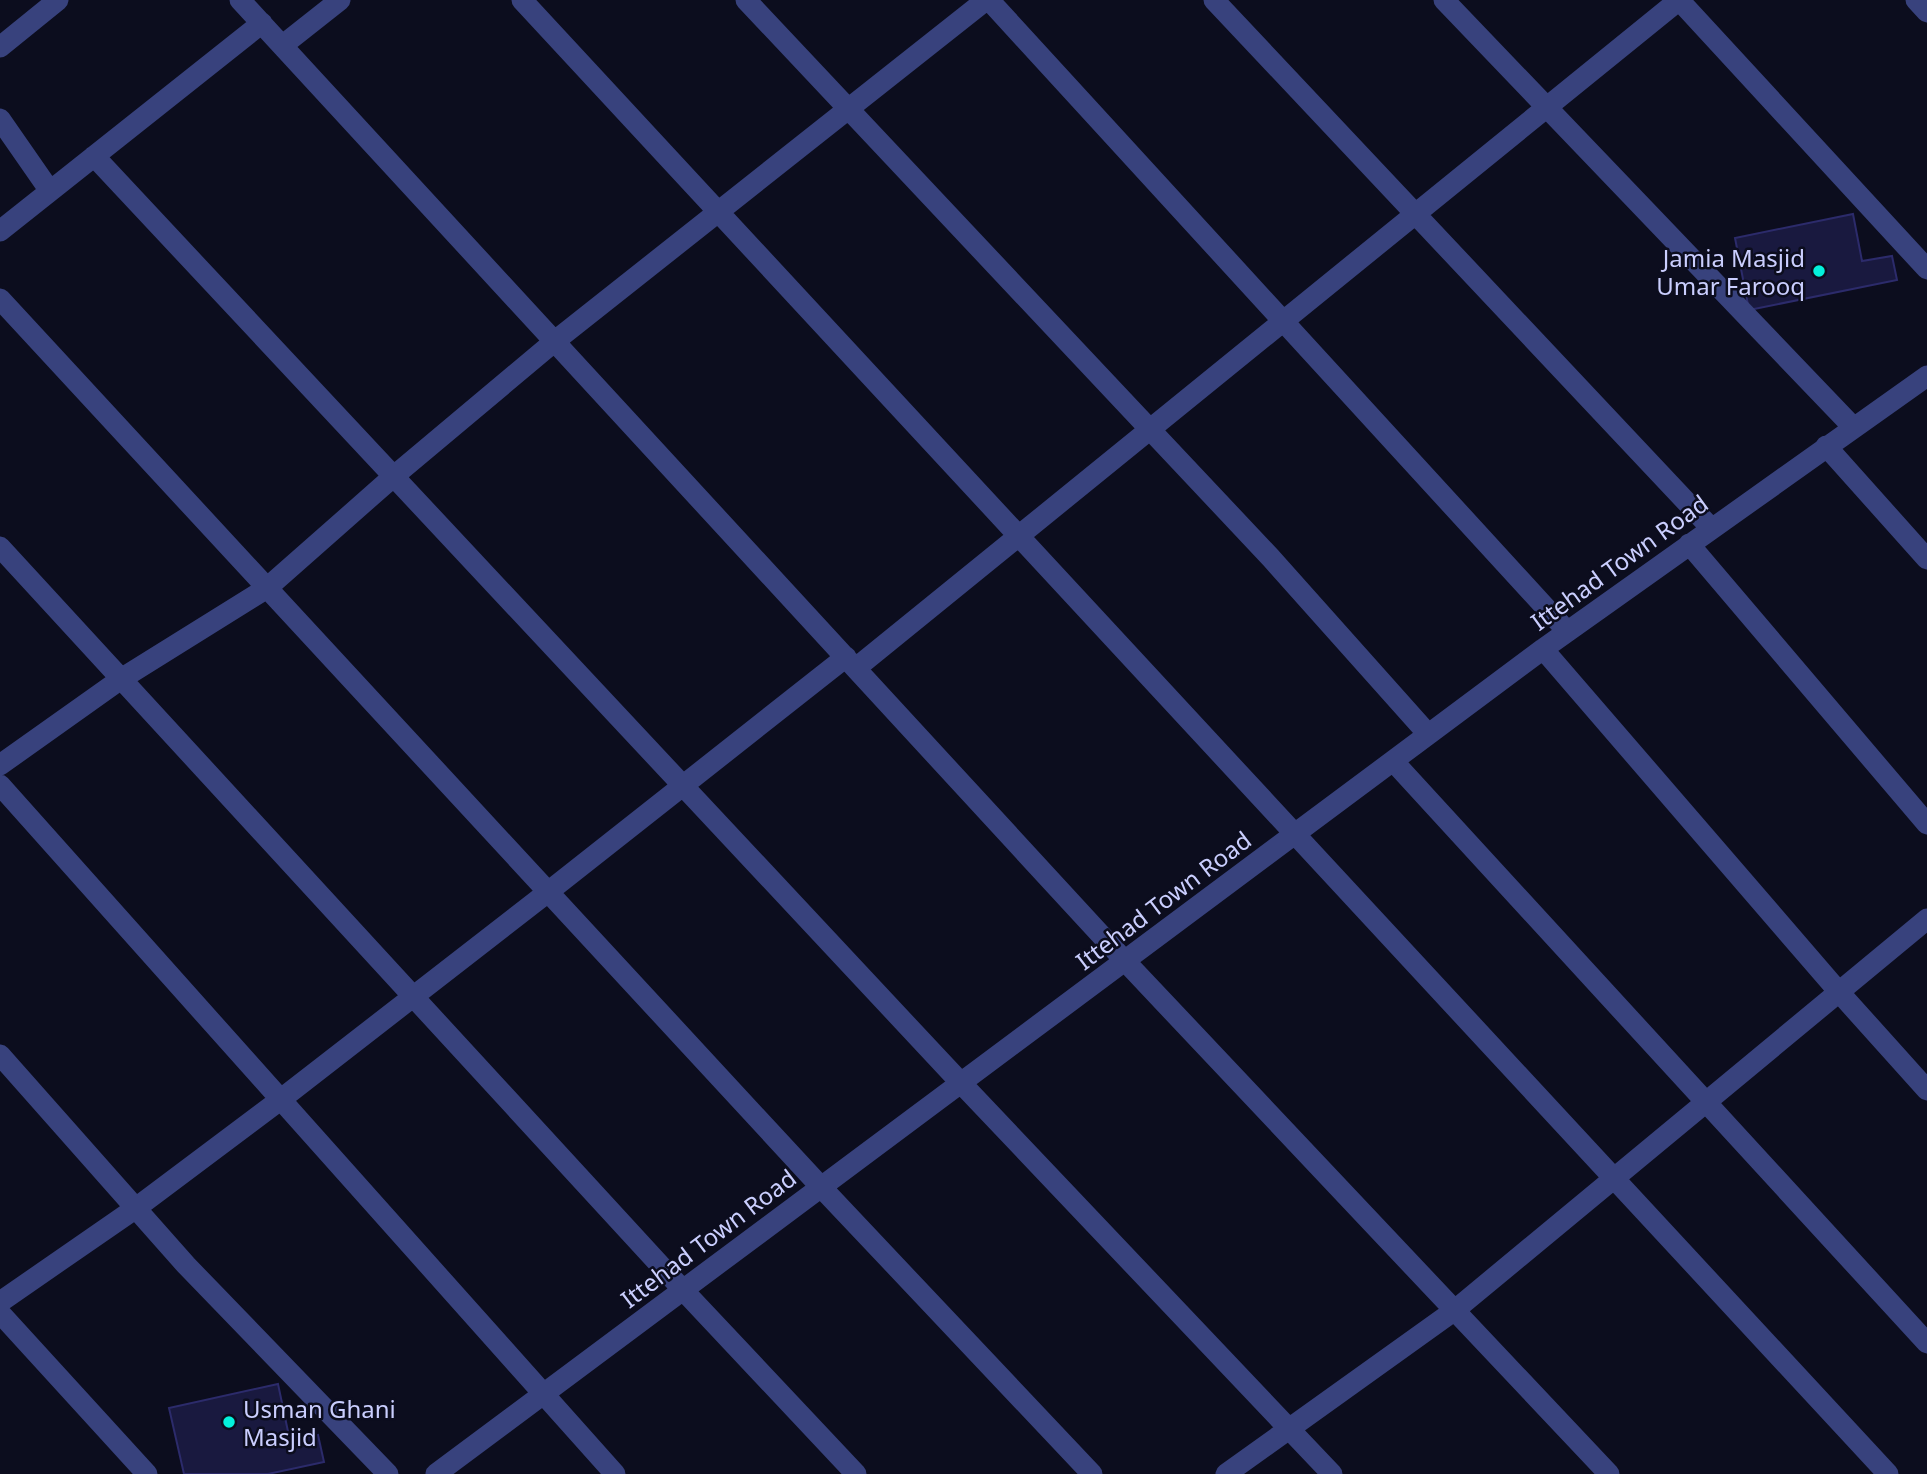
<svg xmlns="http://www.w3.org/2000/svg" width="1927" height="1474" viewBox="0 0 1927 1474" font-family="'Noto Sans',sans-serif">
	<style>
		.building { fill: #19193f; stroke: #2c2b6b; stroke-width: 2 }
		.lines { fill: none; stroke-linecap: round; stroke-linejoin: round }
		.minor { stroke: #38427d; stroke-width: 21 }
		.poi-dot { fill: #04f1dc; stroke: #0c0d1e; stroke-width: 2.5 }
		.labels { text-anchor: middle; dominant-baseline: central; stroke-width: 5; stroke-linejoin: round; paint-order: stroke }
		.poi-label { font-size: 24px; fill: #cacefe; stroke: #0c0d1e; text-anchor: end }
		.street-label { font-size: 24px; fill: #cacefe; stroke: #0c0d1e }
	</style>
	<rect width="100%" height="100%" fill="#0c0d1e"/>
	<path class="building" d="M1853,214l9,47 30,-5 5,24 -148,30 -14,-72z
		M278,1384l12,57 28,-6 6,27 -56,12h-84l-15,-66z"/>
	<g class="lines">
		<path class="minor" d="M240,0l885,961 484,513
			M522,0l1366,1474
			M746,0l525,558 157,176
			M989,0l578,631
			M1214,0l497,528
			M1444,0l409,427
			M1679,0l248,269
			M1916,0l11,12
			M283,45l57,-45
			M0,47l58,-47
			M0,119l50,72
			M94,156l867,927 371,391
			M0,231l262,-208
			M0,299l821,888 271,287
			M1826,446l101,113
			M1689,544l238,280
			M0,547l683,743 173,184
			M1543,649l296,343 88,98
			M856,668l823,-668
			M1393,761l534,582
			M0,765l121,-86 146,-91 127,-112 161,-135 431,-341
			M0,785l615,689
			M0,1055l186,210 202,209
			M0,1302l136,-94 144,-108 268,-208 298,-235
			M0,1313l147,161
			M436,1474l1107,-825 384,-273
			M1226,1474l229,-164 472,-391"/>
	</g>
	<g class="poi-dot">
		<circle cx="1819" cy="271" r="7"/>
		<circle cx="229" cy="1422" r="7"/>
	</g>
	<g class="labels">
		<g class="poi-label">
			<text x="1805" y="257">Jamia Masjid<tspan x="1805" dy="28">Umar Farooq</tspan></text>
			<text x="243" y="1408" text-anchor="start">Usman Ghani<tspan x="243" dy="28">Masjid</tspan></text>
		</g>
		<g class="street-label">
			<text transform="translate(1619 562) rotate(-36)">Ittehad Town Road</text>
			<text transform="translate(1163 900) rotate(-37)">Ittehad Town Road</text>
			<text transform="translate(708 1238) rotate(-37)">Ittehad Town Road</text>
		</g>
	</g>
</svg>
